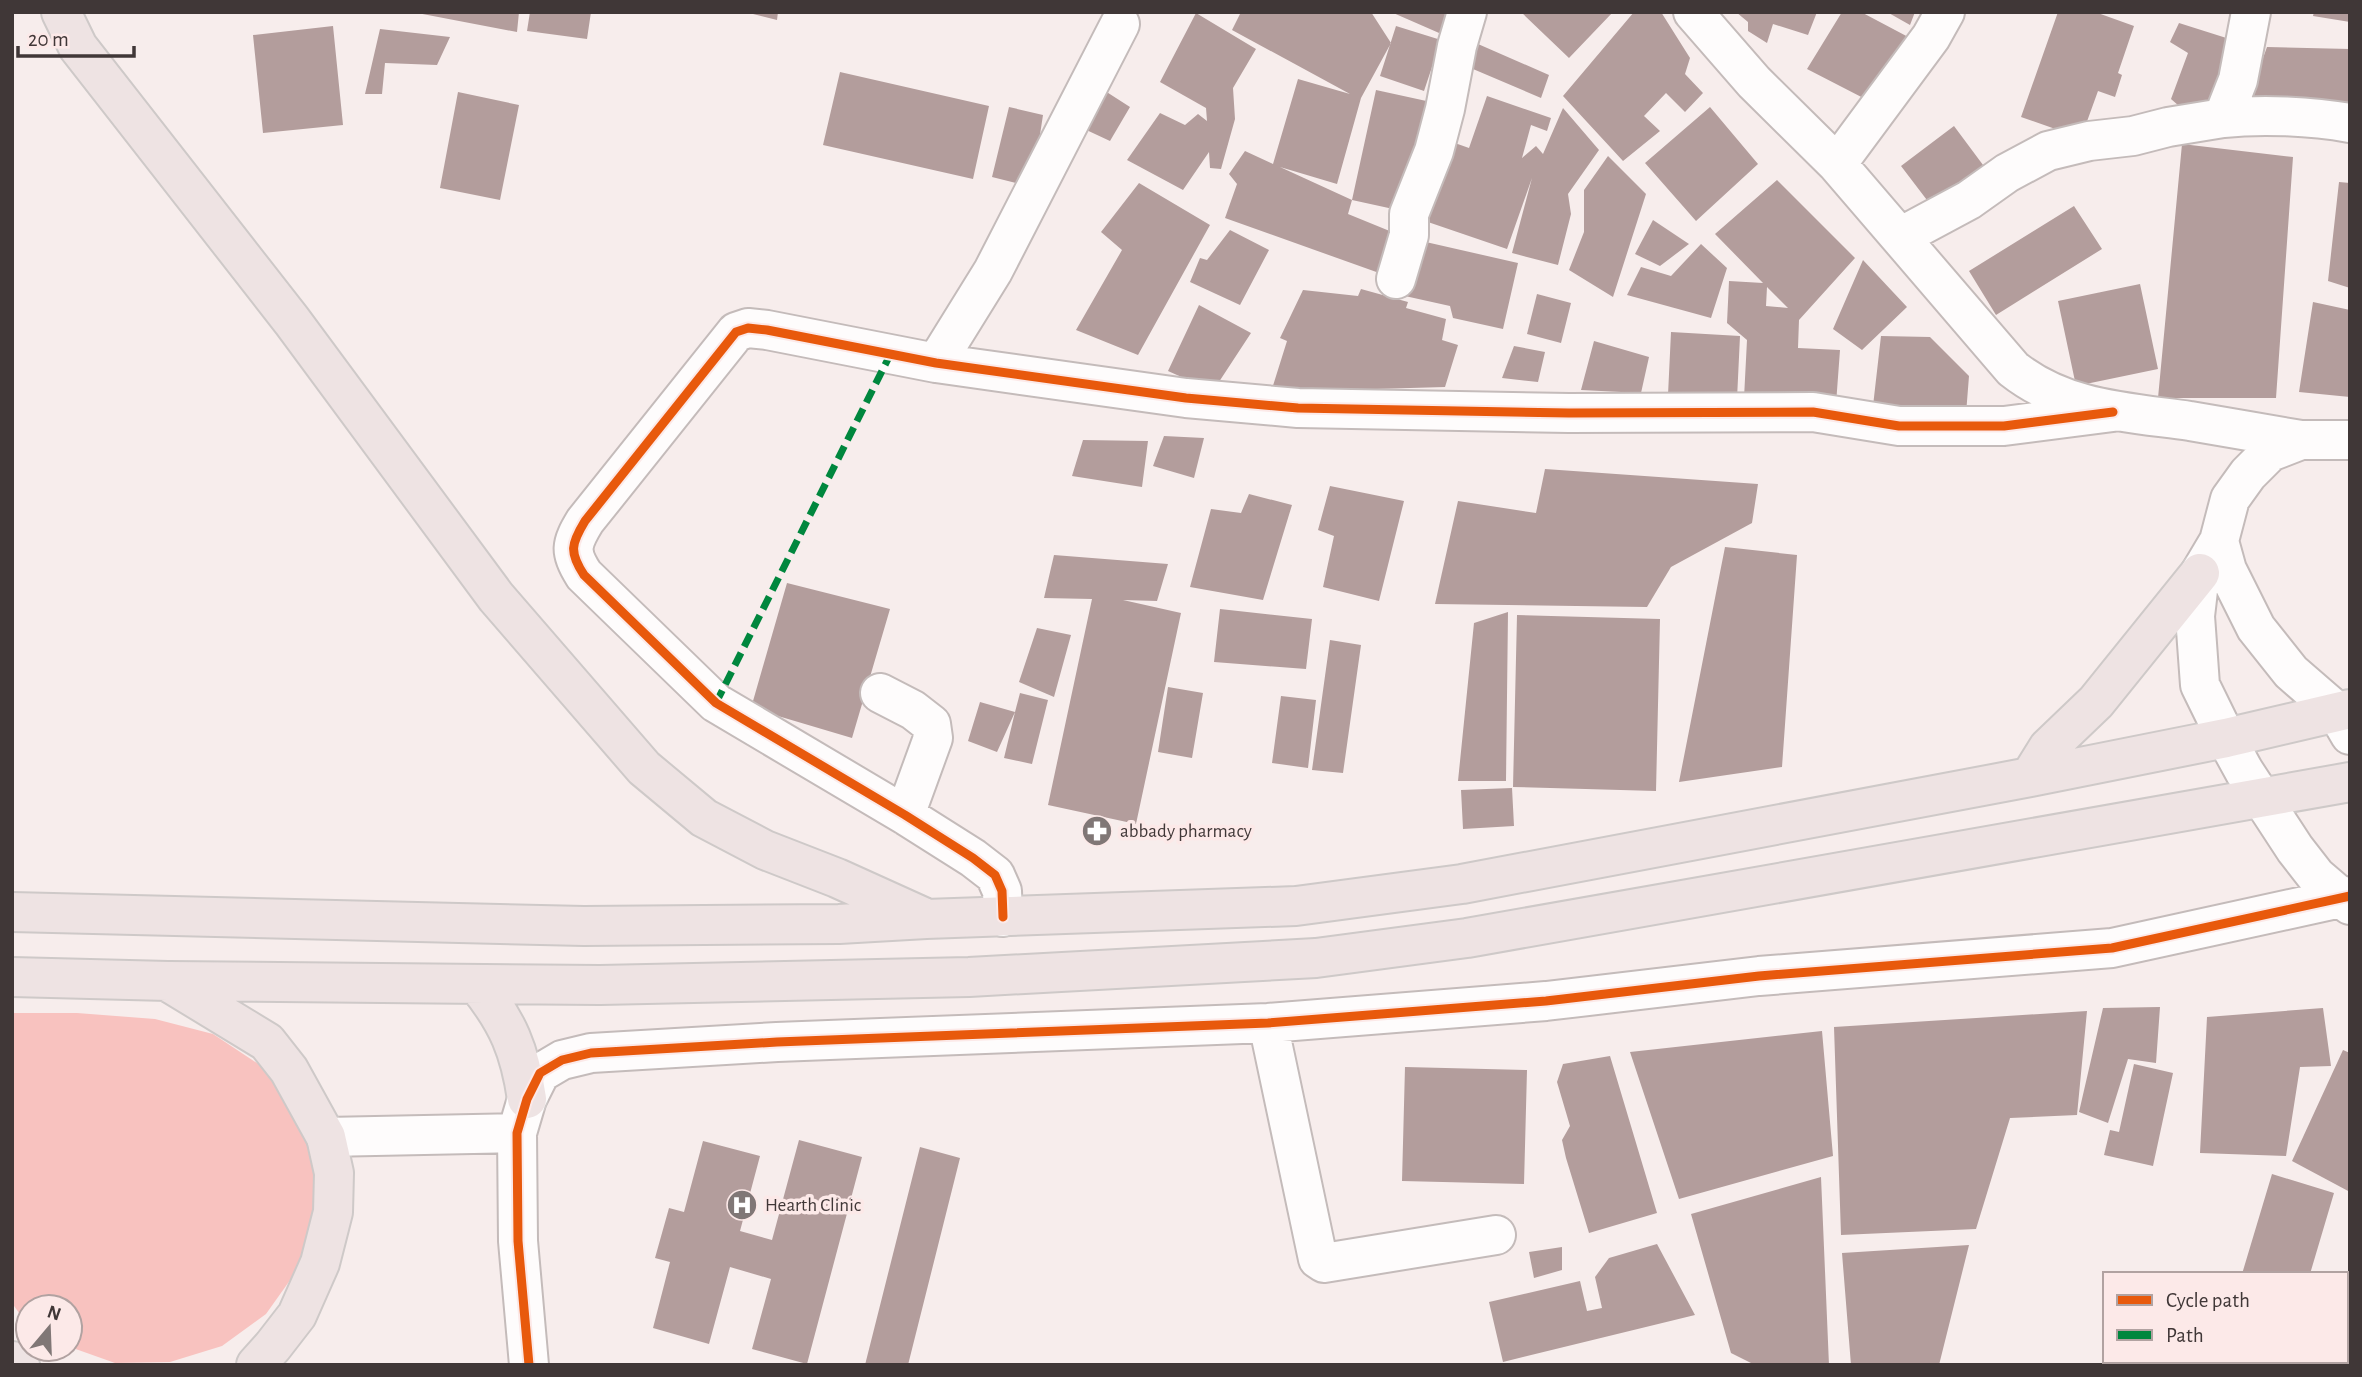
<svg xmlns="http://www.w3.org/2000/svg" width="2362" height="1377" viewBox="0 0 2362 1377" font-family="'Alegreya Sans',sans-serif">
	<style>
		.green { fill: #f8c2bf }
		.building { fill: #b39d9c; fill-rule: evenodd }
		.lines { fill: none; stroke-linecap: round; stroke-linejoin: round }
		.minor-casing { stroke: #c4bbba; stroke-width: 42 }
		.highway-casing { stroke: #cec9c8; stroke-width: 42 }
		.minor { stroke: #fefcfc; stroke-width: 38 }
		.highway { stroke: #eee3e3; stroke-width: 38 }
		.quiet { stroke: #00873e; stroke-width: 7; stroke-dasharray: 14 7; stroke-linecap: butt }
		.cycleway-casing { stroke: #fce9e8; stroke-width: 13 }
		.cycleway { stroke: #e8590c; stroke-width: 9 }
		.labels { text-anchor: middle; dominant-baseline: central; stroke-width: 7; stroke-linejoin: round; paint-order: stroke }
		.poi-label { font-size: 19px; fill: #403737; stroke: #fce9e8; text-anchor: start }
	</style>
	<rect width="100%" height="100%" fill="#f7edec"/>
	<path class="green" d="M12,1013h65l78,6 58,15 50,33 33,44 18,52v54l-16,52 -32,45 -44,32 -52,16 -55,1 -45,-16v-40h-42v12l-9,-6 -7,-10z"/>
	<path class="building" d="M412,12h107l-2,20z
		M530,12h61l-4,27 -60,-8z
		M745,12h33l-1,8z
		M1241,12h130l20,31 -30,55 -24,86 -57,-17 72,33 -4,14 49,20 -1,45 -171,-61 12,-34 -8,-10 16,-23 28,13 25,-85 52,15 -118,-64z
		M1391,12h65l-10,24z
		M1521,12h92l-44,46z
		M1634,12h27l29,46 -5,16 18,19 -18,19 -19,-19 -22,23 16,15 -37,30 -60,-65z
		M1736,12h81l-9,23 -35,-11 -6,19 -19,-12v-9z
		M1842,12h19l51,27 -39,64 -66,-34z
		M1887,12h28l-5,13z
		M2058,12h37l39,14 -16,47 4,2 -7,22 -17,-6 -17,47 -60,-21z
		M2314,12h36v10l-37,-6z
		M1196,13l60,36 -23,39 2,31 -14,50 -11,-1 -1,-16 -26,38 -56,-30 33,-47 25,12 13,-11 9,7 -1,-13 -46,-26z
		M2179,23l60,19 -21,69 -31,2 -16,-14 17,-46 -18,-11z
		M333,26l10,99 -80,8 -10,-98z
		M1396,26l45,14 -17,51 -44,-15z
		M380,29l70,8 -13,28 -52,-2 -3,31h-17z
		M1478,44l71,31 -8,23 -68,-29z
		M2267,47l83,2v61l-102,-11z
		M840,72l149,34 -16,73 -150,-34z
		M1102,89l28,18 -20,34 -30,-14z
		M1376,90l55,12 -24,110 -55,-12z
		M458,92l61,13 -19,95 -60,-12z
		M1487,96l64,22 -4,13 -16,-6 -9,33 14,-12 7,8 20,-46 36,42 -31,44 3,20 -13,51 -46,-12 20,-75 -25,71 -82,-28 27,-79 17,6z
		M1009,107l34,8 -11,72 -40,-10z
		M1710,107l48,57 -62,57 -51,-58z
		M1954,126l32,43 -53,39 -32,-42z
		M2182,144l111,13 -17,241h-118z
		M1608,156l38,38 -33,103 -44,-27 15,-38v-42z
		M1777,180l78,78 -56,62 -1,28 42,2 -4,54 -92,-6 3,-58 -20,-17 2,-42 34,2 -48,-49zM1767,287l21,21 -22,-2z
		M2339,182l11,1v105l-22,-7z
		M1139,183l71,42 -72,130 -62,-25 46,-80 -21,-18z
		M2074,206l28,43 -106,66 -27,-44z
		M1653,220l36,24 -29,22 -25,-12z
		M1230,230l39,20 -29,55 -50,-23 10,-24 7,2z
		M1417,240l101,23 -15,66 -50,-11 -3,-12 -45,-10z
		M1701,244l26,24 -16,50 -84,-23 14,-28 30,9z
		M1863,260l44,47 -45,43 -29,-21z
		M2140,284l18,85 -82,17 -18,-85z
		M1361,289l47,13 -2,6 40,11 -4,21 16,5 -13,42 -174,5 16,-51 -7,-3 23,-48 55,6z
		M1537,294l34,9 -10,40 -34,-9z
		M2313,302l37,8v87l-51,-5z
		M1199,305l52,28 -38,58 -45,-20z
		M1671,332l69,4 -3,63 -69,-4z
		M1881,336l49,1 39,39 -3,38 -93,-8z
		M1594,341l55,16 -8,36 -60,-3z
		M1514,346l31,6 -7,30 -36,-4z
		M1164,436l40,2 -10,40 -41,-12z
		M1083,440l65,1 -6,46 -70,-11z
		M1545,469l213,15 -6,39 -81,44 -24,40 -212,-3 23,-103 78,12z
		M1330,486l74,15 -25,100 -56,-14 11,-51 -16,-6z
		M1249,494l43,11 -29,95 -73,-13 21,-78 30,4z
		M1725,547l72,8 -15,212 -103,15z
		M1054,555l114,9 -11,37 -34,-1 58,13 -45,211 -88,-19 44,-206 -48,-1z
		M787,583l103,26 -38,129 -101,-30z
		M1220,609l92,10 -6,50 -92,-7z
		M1508,612l-2,169h-48l16,-158z
		M1517,615l143,4 -4,172 -143,-4z
		M1037,628l34,7 -17,62 -35,-15z
		M1330,640l31,5 -18,128 -31,-3z
		M1168,687l35,6 -11,65 -34,-6z
		M1020,693l28,7 -16,64 -28,-6 11,-46 -18,40 -29,-11 12,-39 35,10z
		M1281,696l35,4 -8,68 -36,-5z
		M1512,788l2,38 -51,3 -2,-39z
		M2160,1007l-4,56 -28,-4 -20,64 -29,-11 24,-104z
		M2323,1008l8,58 -31,1 -14,89 -86,-3 7,-136z
		M2087,1011l-10,104 -67,3 -34,111 -135,6 -7,-208z
		M1822,1031l11,125 -154,43 -49,-147z
		M2343,1050l7,3v139l-58,-31z
		M1610,1056l47,157 -68,20 -23,-75 -4,-18 8,-14 -13,-44 6,-18z
		M2134,1064l39,9 -20,93 -49,-11 6,-25 9,2z
		M1405,1067l122,3 -3,114 -122,-3z
		M799,1140l63,17 -55,207 -55,-15 19,-70 -41,-12 -21,77 -56,-16 17,-66 -15,-4 14,-50 15,4 19,-71 57,15 -20,75 32,9z
		M920,1147l40,11 -52,207h-43z
		M2272,1174l62,19 -24,81h-68z
		M1821,1177l8,188h-74l-24,-12 -40,-139z
		M1657,1244l38,71 -192,47 -14,-60 91,-21 7,30 15,-3 -7,-31 14,-19z
		M1969,1245l-30,120h-88l-9,-112z
		M1562,1247v23l-28,8 -5,-26z"/>
	<g class="lines">
		<g class="minor-casing">
			<path id="minor" d="M1693,12l61,70 83,82 176,205c52,41 113,43 177,52 37,6 74,13 111,19
				M2223,118c39,-4 88,-2 127,5
				M1837,164l94,-127 14,-25
				M1900,237l69,-37 38,-27 41,-22 41,-10 44,-5 35,-9 55,-9 15,-38 13,-68
				M1396,279l13,-44v-21l25,-63 11,-42 12,-63 10,-34
				M936,363l57,-92 127,-247
				M2350,440h-49l-31,12 -22,22 -18,25 -11,42 -19,32 -5,43 5,69 26,53 18,33 51,78 21,27 34,29
				M2219,541l8,29 29,58 35,44 45,39 14,24
				M880,693l33,17 18,14 2,14 -28,77
				M1003,917l-1,-26 -7,-16 -22,-17 -68,-43 -189,-112 -132,-128c-15,-23 -13,-31 1,-54l151,-189 12,-4 19,2 169,33 250,35 112,10 271,5 244,-1 86,14h105l109,-14
				M1268,1023l50,236 6,4 172,-28
				M326,1137l191,-4
				M529,1365l-11,-124 -1,-108 10,-34 13,-26 22,-13 29,-7 186,-11 491,-19 278,-22 213,-25 353,-28 238,-52"/>
		</g>
		<g class="highway-casing">
			<path id="highway" d="M61,12l17,35 214,274 204,276 148,171 60,50 61,32 72,28 84,38
				M2030,777l18,-29 48,-46 104,-129
				M12,912l572,14 255,-2 87,-5 370,-13 166,-22 568,-107 196,-39 124,-29
				M12,977l156,4 432,4 369,-8 347,-19 151,-20 883,-156
				M170,983l97,59 22,28 37,67 8,36 -1,39 -13,51 -23,52 -24,31 -17,19
				M477,984c31,38 43,67 50,115
				M12,1361l8,4"/>
		</g>
		<use href="#minor" class="minor"/>
		<use href="#highway" class="highway"/>
		<path class="quiet" d="M716,703l174,-348"/>
		<g class="cycleway-casing">
			<path id="cycleway" d="M1003,917l-1,-26 -7,-16 -22,-17 -68,-43 -189,-112 -132,-128c-15,-23 -13,-31 1,-54l151,-189 12,-4 19,2 169,33 250,35 112,10 271,5 244,-1 86,14h105l109,-14
				M529,1365l-11,-124 -1,-108 10,-34 13,-26 22,-13 29,-7 186,-11 491,-19 278,-22 213,-25 353,-28 238,-52"/>
		</g>
		<use href="#cycleway" class="cycleway"/>
	</g>
	<defs>
		<g id="pharmacy-disc" transform="scale(1.575)"><circle r="9.5" fill="#807776" stroke="#fce9e8"/><path d="M-2-6h4v4h4v4h-4v4h-4v-4h-4v-4h4Z" fill="#fff"/></g>
		<g id="hospital-disc" transform="scale(1.575)"><circle r="9.5" fill="#807776" stroke="#fce9e8"/><path d="M-5-5h3v3.5h4V-5h3V5h-3V1.5h-4V5h-3Z" fill="#fff"/></g>
	</defs>
	<g fill-rule="evenodd">
		<use href="#pharmacy-disc" x="1097" y="831"/>
		<use href="#hospital-disc" x="742" y="1205"/>
	</g>
	<g class="labels">
		<g class="poi-label">
			<text x="1120" y="831">abbady pharmacy</text>
			<text x="765" y="1205">Hearth Clinic</text>
		</g>
	</g>
	<rect width="2362" height="1377" fill="none" stroke="#403737" stroke-width="28"/>
	<rect x="2103" y="1272" width="245" height="91" fill="#fce9e8" stroke="#b1a2a1" stroke-width="2"/>
	<rect x="2117" y="1295" width="35" height="10" fill="#e8590c" stroke="#b1a2a1" stroke-width="2"/>
	<text x="2166" y="1307" font-size="21" fill="#403737">Cycle path</text>
	<rect x="2117" y="1330" width="35" height="10" fill="#00873e" stroke="#b1a2a1" stroke-width="2"/>
	<text x="2166" y="1342" font-size="21" fill="#403737">Path</text>
	<g transform="translate(49 1328) rotate(19)"><circle r="33" fill="#fce9e8" stroke="#b1a2a1" stroke-width="2"/>
	<path d="M0-5L12 26L0 18L-12 26Z" fill="#807776"/>
	<text y="-10" font-size="19" font-weight="bold" text-anchor="middle" fill="#403737">N</text>
	</g>
	<path d="M18 46v10h116v-10" fill="none" stroke="#403737" stroke-width="3.5"/>
	<text x="28" y="46" font-size="21" fill="#403737" stroke="#fce9e8" stroke-width="5" paint-order="stroke">20 m</text>
</svg>
